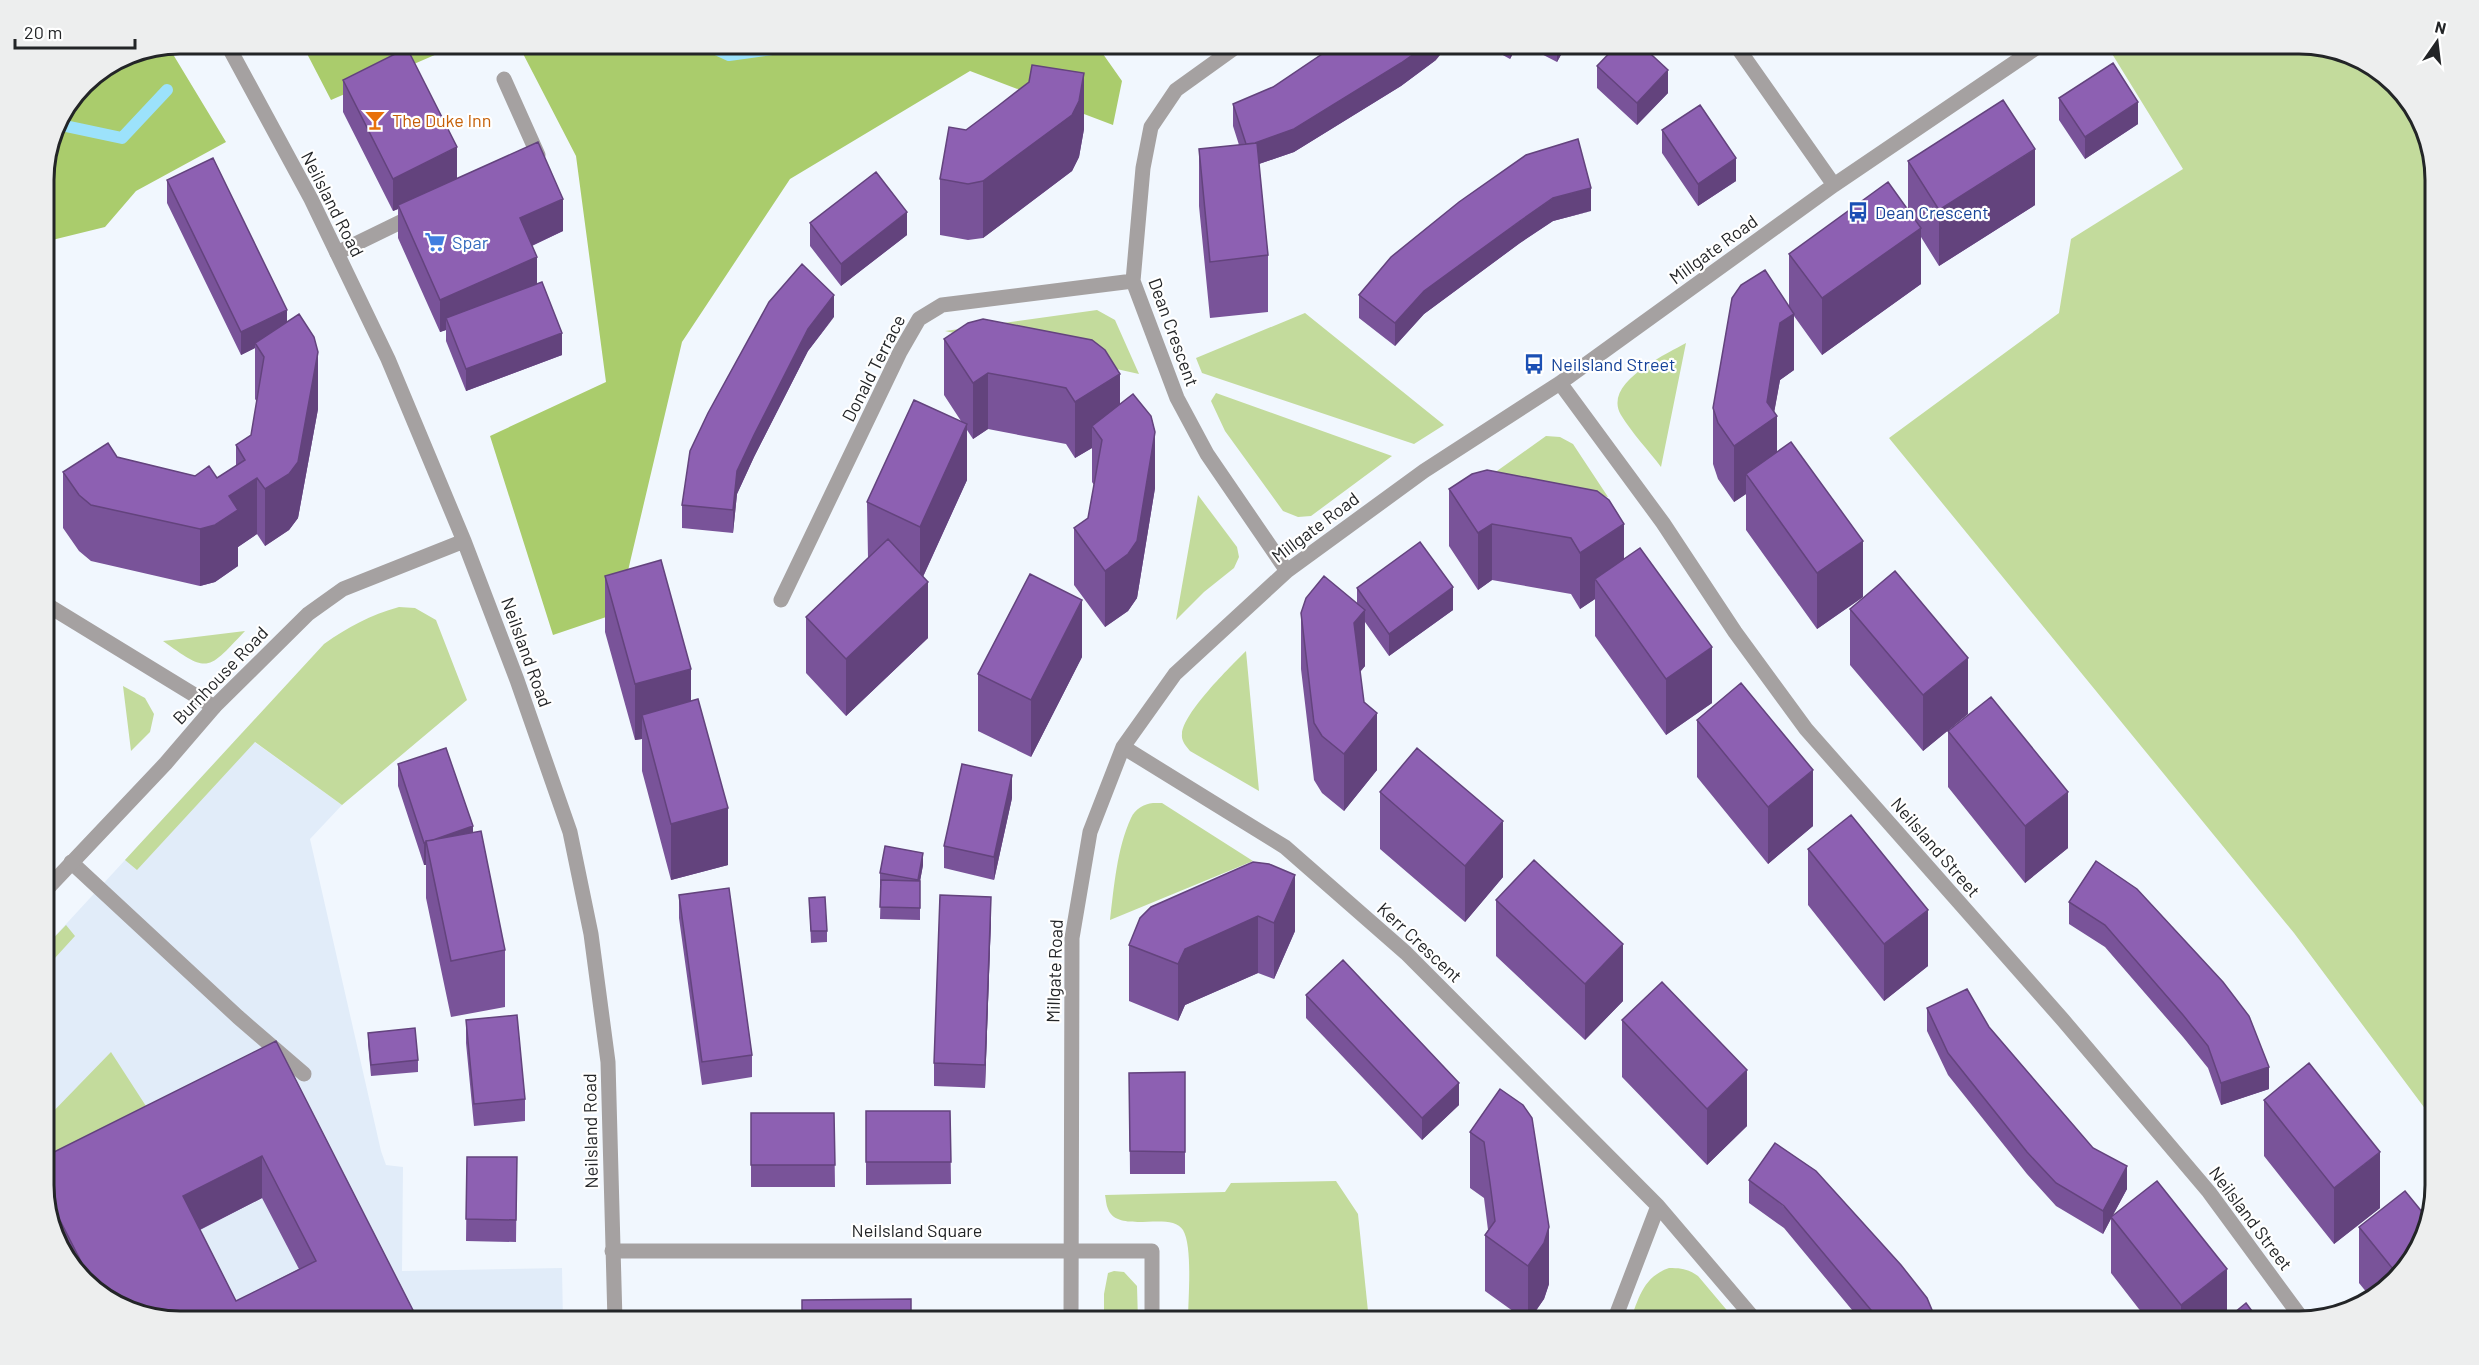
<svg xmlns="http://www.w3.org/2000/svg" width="2479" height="1365" viewBox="0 0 2479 1365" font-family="Barlow,sans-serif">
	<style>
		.built { fill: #e1ecf9 }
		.green { fill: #c3db9c }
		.forest { fill: #aacc6c }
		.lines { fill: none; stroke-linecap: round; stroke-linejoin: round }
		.stream { stroke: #9ce2fb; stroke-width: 12 }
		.service { stroke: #a5a1a1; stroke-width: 15 }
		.minor { stroke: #a5a1a1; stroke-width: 15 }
		.tertiary { stroke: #a5a1a1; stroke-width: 15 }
		.wall { fill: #795399; fill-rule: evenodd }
		.shaded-wall { fill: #63437d }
		.building { fill: #8d60b2; stroke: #63437d; stroke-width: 1.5; fill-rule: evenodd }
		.labels { text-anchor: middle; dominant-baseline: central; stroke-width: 4.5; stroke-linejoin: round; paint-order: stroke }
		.food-label { font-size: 18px; fill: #c56008; stroke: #fff; text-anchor: start }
		.street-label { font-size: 18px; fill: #232527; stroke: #fff }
		.transit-label { font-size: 18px; fill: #164399; stroke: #fff; text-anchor: start }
		.shop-label { font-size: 18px; fill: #366cbe; stroke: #fff; text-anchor: start }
		.rim { fill: none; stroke: #232527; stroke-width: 3 }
	</style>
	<rect width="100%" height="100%" fill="#f1f7fe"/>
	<path class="built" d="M242,733l100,72 -32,34 71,312 5,14 17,2 -1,104 160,-3 1,53h-383l-68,-18 -68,-109v-246z"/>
	<path class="green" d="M2106,44h193l68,18 50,49 18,60v951l-141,-189 -405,-495 170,-125 12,-74 112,-70z
		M1097,310l18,10 24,54 -194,-43z
		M1305,313l139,112 -30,19 -212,-71 -6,-15z
		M1686,343l-25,124c-13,-17 -29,-34 -40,-52 -19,-32 44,-60 65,-72z
		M1216,393l176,63 -81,60 -13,1 -15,-6 -58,-80 -14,-30z
		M1546,436l14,1 13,7 35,53 -118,-21z
		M1198,495l39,52 2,10 -5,11 -30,24 -28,28z
		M399,607l16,1 21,12 31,80 -125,105 -87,-63 -118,128 -12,-10 199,-216c24,-17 46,-29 75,-37z
		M245,631c-38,40 -36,43 -82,10z
		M1246,651l13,140 -69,-40c-4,-5 -9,-10 -8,-17 1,-21 48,-67 64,-83z
		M123,686l22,12 9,16 -4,18 -19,19z
		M1153,803h9l91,58 -143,59c4,-33 7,-72 21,-102 4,-9 13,-14 22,-15z
		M66,925l9,11 -31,34v-22z
		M111,1052l44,68 -111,61v-60z
		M1336,1181l22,33 11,107h-181c0,-21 5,-74 -5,-91 -12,-20 -65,5 -75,-21 -2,-4 -2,-10 -3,-14l120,-3 6,-9z
		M1669,1268c12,0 19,1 29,8l38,45h-106c9,-23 13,-44 39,-53z
		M1114,1271l10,1 13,14 1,35h-34v-27l4,-21z"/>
	<path class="forest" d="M302,44h158l-129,56z
		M518,44h578l26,37 -9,44 -143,-54 -180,108 -108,163 -64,271 -65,22 -63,-199 116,-54 -30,-226z
		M168,46l58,96 -90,49 -31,36 -61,15v-71l10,-44 30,-44 44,-29z"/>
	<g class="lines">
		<path class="stream" d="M705,44l24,11 43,-6 1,-5
			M56,124l66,14 45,-48"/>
		<path class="service" d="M504,79l34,76 -7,4
			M337,253l78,-38
			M71,862l167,155 66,57"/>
		<path class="minor" d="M1240,44l-64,46 -25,37 -8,41 -10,113 44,117 30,56 80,117
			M1735,44l99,141
			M1560,383l103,140 72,109 71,97 257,291 146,172 94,128
			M781,600l119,-248 19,-33 23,-14 191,-24
			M44,603l170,104
			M1123,747l162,100 121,106 252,253 98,115
			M612,1251h540v70
			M1071,1321l1,-383 18,-106 33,-85 52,-73 112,-103 137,-100 136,-88 274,-198 208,-141
			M1614,1321l44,-115"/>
		<path class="tertiary" d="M227,44l84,155 77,160 76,182 53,139 53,152 21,102 17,128 7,259
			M44,892l122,-129 48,-56 94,-93 35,-25 121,-48"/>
	</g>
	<path class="wall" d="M1490,44h28l-8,15 -20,-11z
		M1522,44h45l-10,18z
		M1436,60l-35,26 -107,66 -35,12 9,91v57l-58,6 -11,-112v-57l40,-4 -6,-19v-22z
		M1597,66l71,27 -31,32 -40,-37z
		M343,80l114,99 106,52 -31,15 5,38 25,71 -96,36 -20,-50v-11l-6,2 -42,-94v-29l-5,2 -50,-99z
		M2059,98l79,26 -53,35 -26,-39z
		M1084,129l-5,28 -7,14 -89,67 -15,2 -28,-5v-56l26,-49z
		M1662,130l74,51 -38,25 -36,-53z
		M1908,161l127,44 -96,61 -18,-29v47l-99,71 -28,-39v54l-14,10 -6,32 3,40 86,145 -46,32 -71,-99v-36l-12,8 -16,-23 -5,-15v-56l76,-101v-53l119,-45z
		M167,180l120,142 31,87 -20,109 -9,12 -24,16 -8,-12 -19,13v19l-23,16 -15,4 -109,-25 -12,-10 -16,-23v-56l54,-15 78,19 22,2 19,-12v-21l15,-10 6,-33 -2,-3v-51l-14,7 -74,-152z
		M1591,211l-38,10 -33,22 -96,71 -29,32 -36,-28v-23l32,-38z
		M810,223l97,12 -66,51 -31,-40z
		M834,317l-26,34 -54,106 -17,37 -4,39 -51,-5v-23z
		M944,339l176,66 35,83 -18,110 -9,13 -23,16 -31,-42v-57l14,-10 6,-33 -2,-3v-34l-17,10 -9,-14 -78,-15 -15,10 -6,-9v50l-44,97 5,61 -82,78 -40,-43v-56l62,-59 -1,-56 94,-81 -17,-26z
		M1449,489l175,70 88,144 -46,32 -71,-99v-37l-15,10 -9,-15 -79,-14 -14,10 -29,-44z
		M605,576l86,125 37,164 -57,15 -29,-109v-32l-7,1 -30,-108z
		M1357,588l96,22 -64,46 -24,-34v44l-5,6 4,30 13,68 -33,41 -22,-18 -8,-13 -13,-111v-56l56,-9z
		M1850,609l118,105 -45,37 -73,-86z
		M1082,657l-51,100 -53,-26v-57z
		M1697,720l116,106 -45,38 -71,-87z
		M1948,731l120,117 -43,35 -77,-96z
		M398,764l75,68 32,118v57l-54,10 -25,-119v-33h-2l-26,-79z
		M1380,792l123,85 -38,45 -85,-73z
		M1012,798l-18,82 -50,-12v-22z
		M1808,849l120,117 -44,35 -76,-96z
		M2096,861l173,228 -48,16 -13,-37 -25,-31 -78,-90 -36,-23v-22z
		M1253,862l42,69 -21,48 -16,-6 -73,32 -7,16 -49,-20v-56z
		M923,865l-3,16v39l-40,-1 1,-34h-1v-12z
		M679,895l73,160v22l-50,8 -23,-167z
		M809,898l18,33v11l-16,1z
		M1496,900l127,101 -38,39 -89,-84z
		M991,919l-6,169 -51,-2v-23z
		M1306,995l153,110 -37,35 -116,-122z
		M1927,1008l62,19 138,162 -15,27 115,102 33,4h-111l-38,-49v-55l-8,16 -47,-28 -29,-32 -79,-99 -21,-44z
		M466,1020l59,79v22l-51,5 -8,-83z
		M1622,1020l125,106 -40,39 -85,-88z
		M368,1033l50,27v12l-47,4 -3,-32z
		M276,1041l143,281 -307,-19 -50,-49 -18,-60v-37zM262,1198l37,71 -63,32 -36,-71z
		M1185,1072v102h-55l-1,-101z
		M2264,1100l116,108 -46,36 -70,-88z
		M1523,1105l26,179 -5,15 -16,23 -43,-31v-56l3,-5 -4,-32 -14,-10v-56z
		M866,1111h84l1,73 -85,1z
		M751,1113h83l1,74h-84z
		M467,1157h50l-1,85 -50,-1z
		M1749,1180l188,142h-75l-78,-94 -35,-25z
		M2359,1227l58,26 -45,46 -13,-16z"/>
	<path class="shaded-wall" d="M1428,44h21l-13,16 -35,26 -107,66 -47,16v-22z
		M1510,44h8l-8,15z
		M1557,44h10l-10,18z
		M1668,70v23l-31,32v-22z
		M1084,73v56l-5,28 -7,14 -89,67v-57z
		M2138,102v22l-53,35v-22z
		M457,147v33l-59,25v4l-5,2v-32z
		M2035,149v56l-96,61v-56z
		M1736,158v23l-38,25v-22z
		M1591,188v23l-38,10 -33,22 -96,71 -29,32v-23l29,-32 96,-70 33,-23z
		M563,199v32l-43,20v-33z
		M907,212v23l-66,51v-22z
		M1921,228v56l-99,71v-57z
		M537,257v32l-91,29v12l-6,2v-32z
		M834,295v22l-26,34 -54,106 -17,37 -4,39v-23l4,-39 17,-36 54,-106z
		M287,310v22l-32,11v5l-14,7v-23z
		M1794,314v56l-14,10 -7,39 4,-3v56l-31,2v20l-12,8v-56l33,-44 13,-79z
		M562,333v22l-96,36v-22z
		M318,352v57l-20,109 -9,12 -24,16v-57z
		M988,373v56l-15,10v-56z
		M1120,374v56l-18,10 -10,-14v22l-17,10v-56z
		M967,424v56l-47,103v-56z
		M1155,432v56l-18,110 -9,13 -23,16v-56z
		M47,439v22l-3,5v-22z
		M257,478v56l-19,13v19l-23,16 -15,4v-57l29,-33z
		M1492,524v56l-14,10v-57z
		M1624,524v57l-29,-2v20l-15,10v-56z
		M1863,541v56l-46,32v-56z
		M928,582v56l-82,78v-57z
		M1453,587v23l-64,46v-22z
		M1082,600v57l-51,100v-57z
		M1365,610v56l-11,13v-56z
		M1712,647v56l-46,32v-56z
		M1968,658v56l-45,37v-56z
		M691,669v56l-49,-10v24l-7,1v-56z
		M1377,713v57l-33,41v-57z
		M1813,770v56l-45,38v-57z
		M1012,775v23l-18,82v-23z
		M2068,792v56l-43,35v-57z
		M728,808v57l-57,15v-56z
		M1503,821v56l-38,45v-56z
		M473,826v23l-47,-7z
		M426,842v23h-2v-22z
		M923,853v12l-5,27v-12z
		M1295,875v56l-21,48v-56z
		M991,897v22l-6,169v-23z
		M1928,910v56l-44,35v-57z
		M1258,916v57l-73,32 -7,16v-57l7,-15z
		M1623,944v57l-38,39v-56z
		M2269,1067v22l-48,16v-22z
		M1747,1070v56l-40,39v-56z
		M1459,1083v22l-37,35v-22z
		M2380,1152v56l-46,36v-56z
		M262,1156v42l-79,40v-42z
		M2127,1166v23l-24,45v-23z
		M1549,1227v57l-5,15 -16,23v-56z
		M2227,1269v53h-46v-17z"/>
	<path class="building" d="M1337,44h91l-27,19 -107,66 -39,14 -9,1 -13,-40 40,-17z
		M1618,44h22l28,26 -31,33 -40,-37z
		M407,48l50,99 -64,32 -50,-99z
		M2113,63l25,39 -53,35 -26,-39z
		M1032,65l52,8 -5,28 -7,14 -89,66 -15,3 -28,-5 9,-52 17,3 32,-24 31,-24z
		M2003,100l32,49 -96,61 -31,-49z
		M1700,105l36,53 -38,26 -36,-54z
		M1578,139l13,49 -38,10 -33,23 -96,70 -29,32 -36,-28 32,-38 68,-55 67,-47z
		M538,142l25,57 -43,19 17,39 -97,43 -42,-95z
		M1257,143l11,112 -58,7 -11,-113z
		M213,158l74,152 -46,22 -74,-152z
		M876,172l31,40 -66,52 -31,-41z
		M1888,182l33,46 -99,70 -33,-44z
		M802,264l32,31 -26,34 -54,106 -17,36 -4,39 -51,-5 8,-54 18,-38 61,-111z
		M1765,270l29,44 -14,9 -7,41 -6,38 10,14 -43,30 -16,-23 -5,-15 19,-110 9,-13z
		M542,282l20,51 -96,36 -20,-51z
		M299,314l15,23 4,15 -20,110 -9,12 -24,15 -8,-11 -28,18 9,14 -23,15 -15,4 -109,-24 -12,-10 -16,-23 45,-29 9,14 78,19 14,-10 8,12 28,-18 -9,-15 15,-10 13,-78 -9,-14z
		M983,319l109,21 13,10 15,24 -45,28 -9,-14 -40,-8 -38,-7 -15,10 -29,-44 24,-16z
		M1133,394l18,22 4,16 -18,109 -9,13 -23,17 -31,-43 14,-10 14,-78 -10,-14z
		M914,400l53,24 -47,103 -53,-25z
		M1791,442l72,99 -46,32 -71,-99z
		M1487,470l110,21 12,9 15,24 -44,29 -9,-15 -79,-14 -14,9 -29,-44 23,-15z
		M888,539l40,43 -82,77 -40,-42z
		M1420,542l33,45 -64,47 -32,-46z
		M1640,548l72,99 -46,32 -71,-100z
		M661,560l30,109 -56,15 -30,-108z
		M1895,571l73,87 -45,37 -73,-86z
		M1030,574l52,26 -51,100 -53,-26z
		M1324,576l41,34 -11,13 10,79 13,11 -33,41 -22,-18 -8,-13 -13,-110 5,-15z
		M1741,683l72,87 -45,37 -71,-87z
		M1991,697l77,95 -43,34 -77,-95z
		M698,699l30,109 -57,16 -29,-109z
		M446,748l27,78 -40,14 -7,1v1l-2,1 -26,-79z
		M1417,748l86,73 -38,45 -85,-74z
		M962,764l50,11 -18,82 -50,-11z
		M1851,815l77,95 -44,34 -76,-95z
		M481,831l24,119 -54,11 -25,-120z
		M885,846l38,7 -5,27 -38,-7z
		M1534,860l89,84 -38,40 -89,-84z
		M2096,861l41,28 86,93 26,34 20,51 -48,16 -13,-37 -25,-31 -78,-90 -36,-23z
		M1253,862l16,2 26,11 -21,48 -16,-7 -73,33 -7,15 -49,-19 11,-27 11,-11z
		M881,880l39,1v27l-40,-1z
		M729,888l23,167 -50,7 -23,-167z
		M940,895l51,2 -6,168 -51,-2z
		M825,897l2,34h-16l-2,-33z
		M1343,960l116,123 -37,35 -116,-123z
		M1662,982l85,88 -40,39 -85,-89z
		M1967,989l22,38 104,121 34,18 -24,45 -47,-28 -29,-31 -79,-99 -21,-45z
		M517,1015l8,84 -51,5 -8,-84z
		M415,1028l3,32 -47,5 -3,-32z
		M276,1041l143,281h-239l-68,-19 -19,-18 -49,-96v-32zM262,1156l54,105 -80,40 -53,-105z
		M2309,1063l71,89 -46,36 -70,-88z
		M1185,1072v80l-55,-1 -1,-78z
		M1500,1089l23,16 9,13 17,109 -5,16 -16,23 -43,-31 10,-14 -5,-38 -6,-41 -14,-10z
		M866,1111h84l1,51h-85z
		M751,1113h83l1,52h-84z
		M1775,1143l41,28 85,94 26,33 10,24h-56l-97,-116 -35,-26z
		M467,1157h50l-1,63 -50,-1z
		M2157,1181l70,88 -46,36 -70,-88z
		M2405,1191l22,27 -10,35 -20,21 -38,-47z
		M911,1299v23h-125l16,-1v-21z
		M2246,1303l14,19h-37z
		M1463,1314l20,8h-23z
		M480,1318v4h-49z"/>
	<defs>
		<g id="bar-bare" transform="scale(1.62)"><path d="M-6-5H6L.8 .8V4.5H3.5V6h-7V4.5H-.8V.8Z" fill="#e8710a" stroke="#fff" stroke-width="2.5" paint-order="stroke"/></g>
		<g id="bus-bare" transform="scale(1.62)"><path d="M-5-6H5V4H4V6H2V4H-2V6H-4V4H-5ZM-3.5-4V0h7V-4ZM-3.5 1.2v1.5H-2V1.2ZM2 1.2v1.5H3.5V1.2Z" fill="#1a4fb4" stroke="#fff" stroke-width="2.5" paint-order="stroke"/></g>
		<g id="supermarket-bare" transform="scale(1.62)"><path d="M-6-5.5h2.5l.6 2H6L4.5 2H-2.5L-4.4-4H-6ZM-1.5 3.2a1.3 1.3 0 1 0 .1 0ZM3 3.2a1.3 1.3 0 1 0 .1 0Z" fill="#3f7fe0" stroke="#fff" stroke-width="2.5" paint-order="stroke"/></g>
	</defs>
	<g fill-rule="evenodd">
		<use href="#bar-bare" x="375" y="120"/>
		<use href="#bus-bare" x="1858" y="212"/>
		<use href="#supermarket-bare" x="435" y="242"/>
		<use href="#bus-bare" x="1534" y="364"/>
	</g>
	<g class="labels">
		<g class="food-label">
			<text x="392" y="120">The Duke Inn</text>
		</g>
		<g class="street-label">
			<text transform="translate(333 204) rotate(63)">Neilsland Road</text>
			<text transform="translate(1713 249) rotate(-36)">Millgate Road</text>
			<text transform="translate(1174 332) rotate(70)">Dean Crescent</text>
			<text transform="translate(873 368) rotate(-63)">Donald Terrace</text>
			<text transform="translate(1315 527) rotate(-37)">Millgate Road</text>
			<text transform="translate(527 652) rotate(70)">Neilsland Road</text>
			<text transform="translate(220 675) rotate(-46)">Burnhouse Road</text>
			<text transform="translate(1936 847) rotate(49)">Neilsland Street</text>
			<text transform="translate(1420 942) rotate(43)">Kerr Crescent</text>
			<text transform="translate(1054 971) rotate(-88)">Millgate Road</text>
			<text transform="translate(590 1131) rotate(-91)">Neilsland Road</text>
			<text transform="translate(2251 1218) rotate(53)">Neilsland Street</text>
			<text x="917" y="1230">Neilsland Square</text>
		</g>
		<g class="transit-label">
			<text x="1875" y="212">Dean Crescent</text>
			<text x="1551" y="364">Neilsland Street</text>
		</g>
		<g class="shop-label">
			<text x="452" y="242">Spar</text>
		</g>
	</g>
	<path d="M0 0H2479V1365H0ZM180 54H2299A126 126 0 0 1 2425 180V1185A126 126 0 0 1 2299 1311H180A126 126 0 0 1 54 1185V180A126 126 0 0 1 180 54Z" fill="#edeeee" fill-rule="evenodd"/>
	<path class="rim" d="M180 54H2299A126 126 0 0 1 2425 180V1185A126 126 0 0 1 2299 1311H180A126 126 0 0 1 54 1185V180A126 126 0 0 1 180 54Z"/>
	<g transform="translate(2437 42) rotate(14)" stroke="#ffffff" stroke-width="4.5" paint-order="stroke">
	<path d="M0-4.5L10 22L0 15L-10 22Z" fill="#232527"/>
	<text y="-9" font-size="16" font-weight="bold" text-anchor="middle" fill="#232527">N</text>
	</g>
	<path d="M15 39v9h120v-9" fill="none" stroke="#232527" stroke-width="3"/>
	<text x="24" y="39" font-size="18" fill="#232527" stroke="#ffffff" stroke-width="4.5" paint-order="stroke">20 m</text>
</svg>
